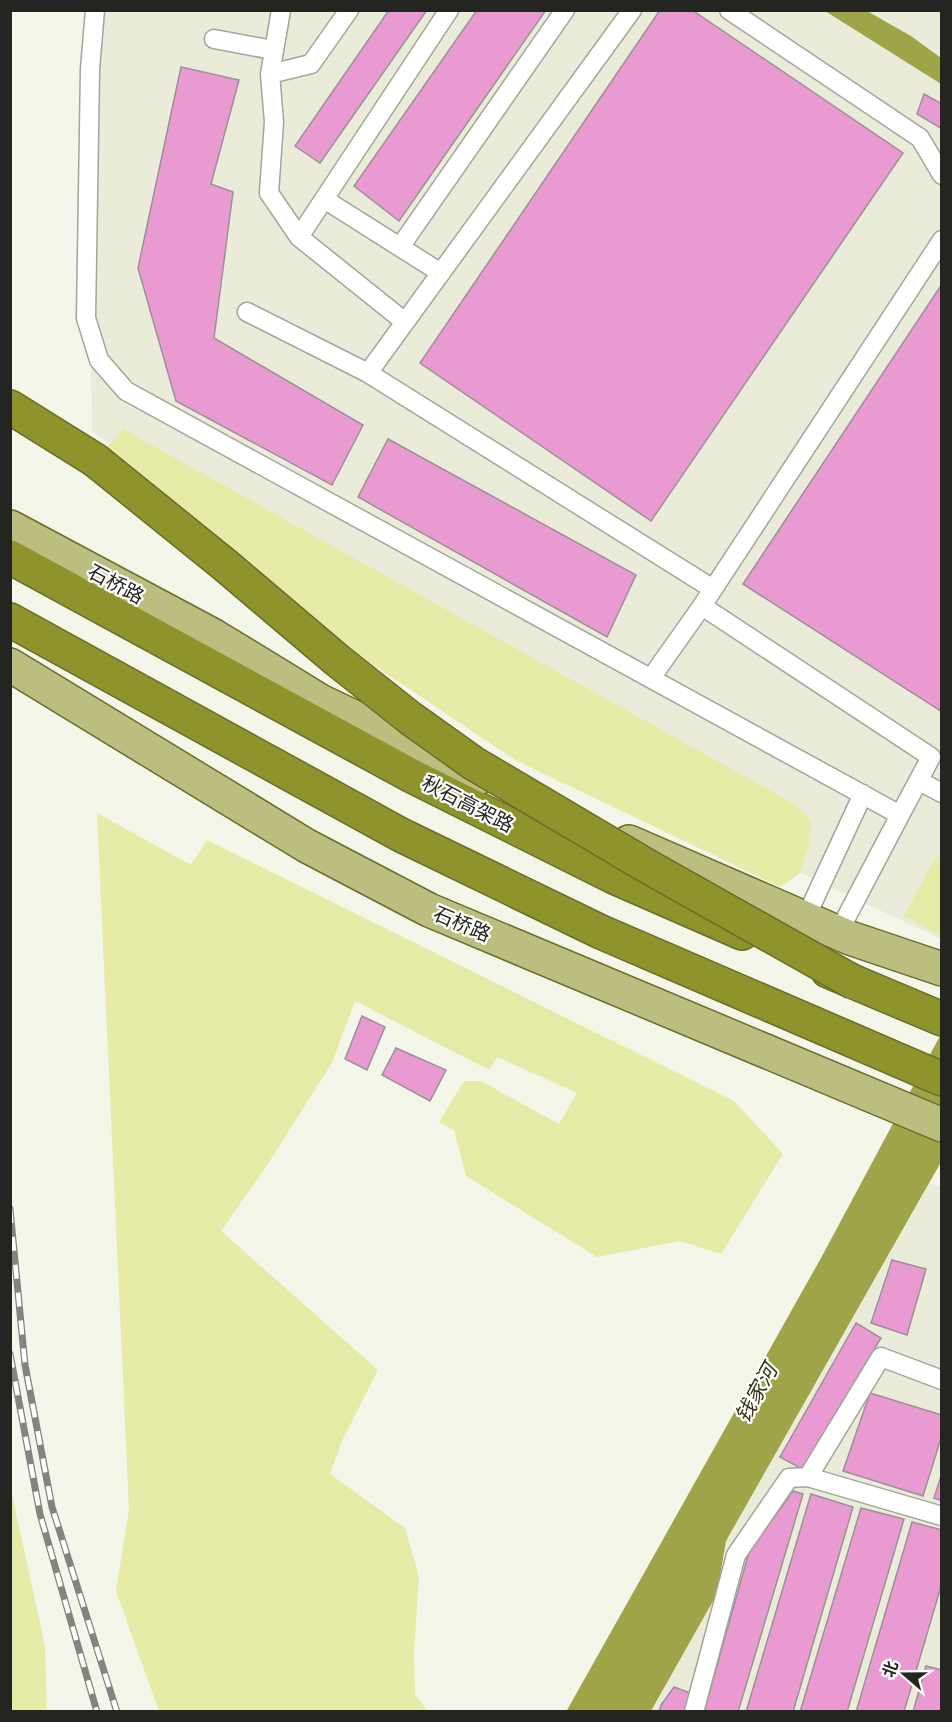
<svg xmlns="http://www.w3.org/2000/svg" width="952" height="1722" viewBox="0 0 952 1722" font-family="Helvetica,'Noto Sans SC',sans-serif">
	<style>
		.built { fill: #eaecd9 }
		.green { fill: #e6eca8 }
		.water { fill: #9fa448 }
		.building { fill: #e99ad0; stroke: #9b9097; stroke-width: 1.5 }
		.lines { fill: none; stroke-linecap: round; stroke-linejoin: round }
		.lane-casing { stroke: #a4a59a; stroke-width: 21 }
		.primary-casing { stroke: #6a6c28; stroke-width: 36 }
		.highway-casing { stroke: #6a6c28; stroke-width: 36 }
		.lane { stroke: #fff; stroke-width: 18 }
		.primary { stroke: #bcbe80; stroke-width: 33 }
		.highway { stroke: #8f932c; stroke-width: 33 }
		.rail-casing { stroke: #83847c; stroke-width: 7 }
		.rail { stroke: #fff; stroke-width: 4.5; stroke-dasharray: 14; stroke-linecap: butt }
		.highway-bridge-casing { stroke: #6a6c28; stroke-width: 36; stroke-linecap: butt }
		.highway-bridge { stroke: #8f932c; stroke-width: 33 }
		.labels { text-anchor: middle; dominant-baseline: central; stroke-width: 4.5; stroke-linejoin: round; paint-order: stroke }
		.street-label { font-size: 20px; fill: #242521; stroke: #fff }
		.water-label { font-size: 21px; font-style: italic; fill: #32340c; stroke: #fff }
	</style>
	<rect width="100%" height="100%" fill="#f4f6ea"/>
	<path class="built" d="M89,11h736l116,73v855l-423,-199 -426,-309 -6,-406z
		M847,11h94v62z
		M930,1183l11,5v523l-290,1 66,-118 9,-53z"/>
	<path class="green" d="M123,429l673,376 15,15 -2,27 -10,27 -19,13 -265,-127 -290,-195 -130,-104z
		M97,813l94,52 16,-25 527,261 49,53 -62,100 -41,-13 -83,16 -131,-81 -12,-46 -15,-8 25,-41h17l78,43 18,-31 -80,-36 -8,13 -134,-69 -23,62 -68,107 -43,61 157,139 -36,71 -12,33 75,54 14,48 -5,77 1,42 13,16h-269l-43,-120 13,-82z
		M936,856l5,3v77l-37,-20z
		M10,1485l35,161 2,65h-36z"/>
	<path class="water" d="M825,11h42l44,25 30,22v26z
		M941,1034v128l-215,379 -9,53 -66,117 -85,1 255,-454z"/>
	<path class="building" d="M389,10h38l-107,153 -25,-17z
		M477,10h69l-147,211 -45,-35z
		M660,10h32l211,143 -252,368 -231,-158z
		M181,67l58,13 -28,104 22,8 -19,146 149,87 -31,60 -156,-84 -38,-133z
		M924,94l18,10v25l-25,-15z
		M942,284v428l-199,-128z
		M388,439l248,136 -29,62 -249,-140z
		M362,1016l23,11 -18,43 -22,-11z
		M396,1048l50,22 -16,31 -48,-26z
		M892,1260l34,9 -19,66 -36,-12z
		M856,1323l25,15 -79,131 -22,-12z
		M870,1393l72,22v20l-19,61 -80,-25z
		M942,1473v28l-8,-3z
		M793,1491l10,3 -65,218h-34l45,-160z
		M811,1494l42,13 -60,205h-47z
		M861,1508l43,11 -57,193h-47z
		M912,1522l30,8v53l-38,129h-48z
		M926,1666l16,4v42h-29z
		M674,1687l19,7 -6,18h-28l2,-7z"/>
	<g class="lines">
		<g class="lane-casing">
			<path id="lane" d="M95,10l-5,59 -4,249 13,42 27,31 774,424 -62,118
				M281,10l-11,64 4,48 -5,71 30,44 106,85
				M729,10l191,128 22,37
				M214,39l59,11
				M270,74l41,-10 38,-54
				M324,199l117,74
				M299,237l150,-227
				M400,247l165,-237
				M247,312l121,61 345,216
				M368,373l264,-363
				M702,606l229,151 -31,58
				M651,678l51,-72 240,-366
				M919,781l23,12
				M805,919l58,-125
				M808,1477l73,-120 61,23
				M694,1712l42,-157 53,-77 19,-1 134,39"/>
		</g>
		<g class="primary-casing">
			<path id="primary" d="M10,527l204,109 108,66 158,75
				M10,665l297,181 122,64 513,215
				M629,842l221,96 92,31"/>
		</g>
		<g class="highway-casing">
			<path id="highway" d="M10,407l85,53
				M10,557l402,219 202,101 128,56
				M10,620l391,215 200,97 341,147
				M828,971l114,48"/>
		</g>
		<use href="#lane" class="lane"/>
		<use href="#primary" class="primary"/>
		<use href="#highway" class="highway"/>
		<g class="rail-casing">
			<path id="rail" d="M10,1209l15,156 27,142 65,205
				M10,1354l30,160 57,198"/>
		</g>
		<use href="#rail" class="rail"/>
		<g class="highway-bridge-casing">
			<path id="highway-bridge" d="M95,460l130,105 112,95 73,58 63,45 174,103 208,117"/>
		</g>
		<use href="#highway-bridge" class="highway-bridge"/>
	</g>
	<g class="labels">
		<g class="street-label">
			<text transform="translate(116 584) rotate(28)">石桥路</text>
			<text transform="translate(468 804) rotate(27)">秋石高架路</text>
			<text transform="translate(462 924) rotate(23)">石桥路</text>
		</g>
		<g class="water-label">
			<text transform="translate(756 1393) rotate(-61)">钱家河</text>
		</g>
	</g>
	<rect width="952" height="1722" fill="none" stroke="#242521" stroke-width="24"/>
	<g transform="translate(904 1674) rotate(290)" stroke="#ffffff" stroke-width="4.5" paint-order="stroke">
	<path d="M0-4.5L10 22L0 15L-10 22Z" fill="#242521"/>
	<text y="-9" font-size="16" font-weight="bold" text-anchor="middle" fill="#242521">北</text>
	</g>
</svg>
